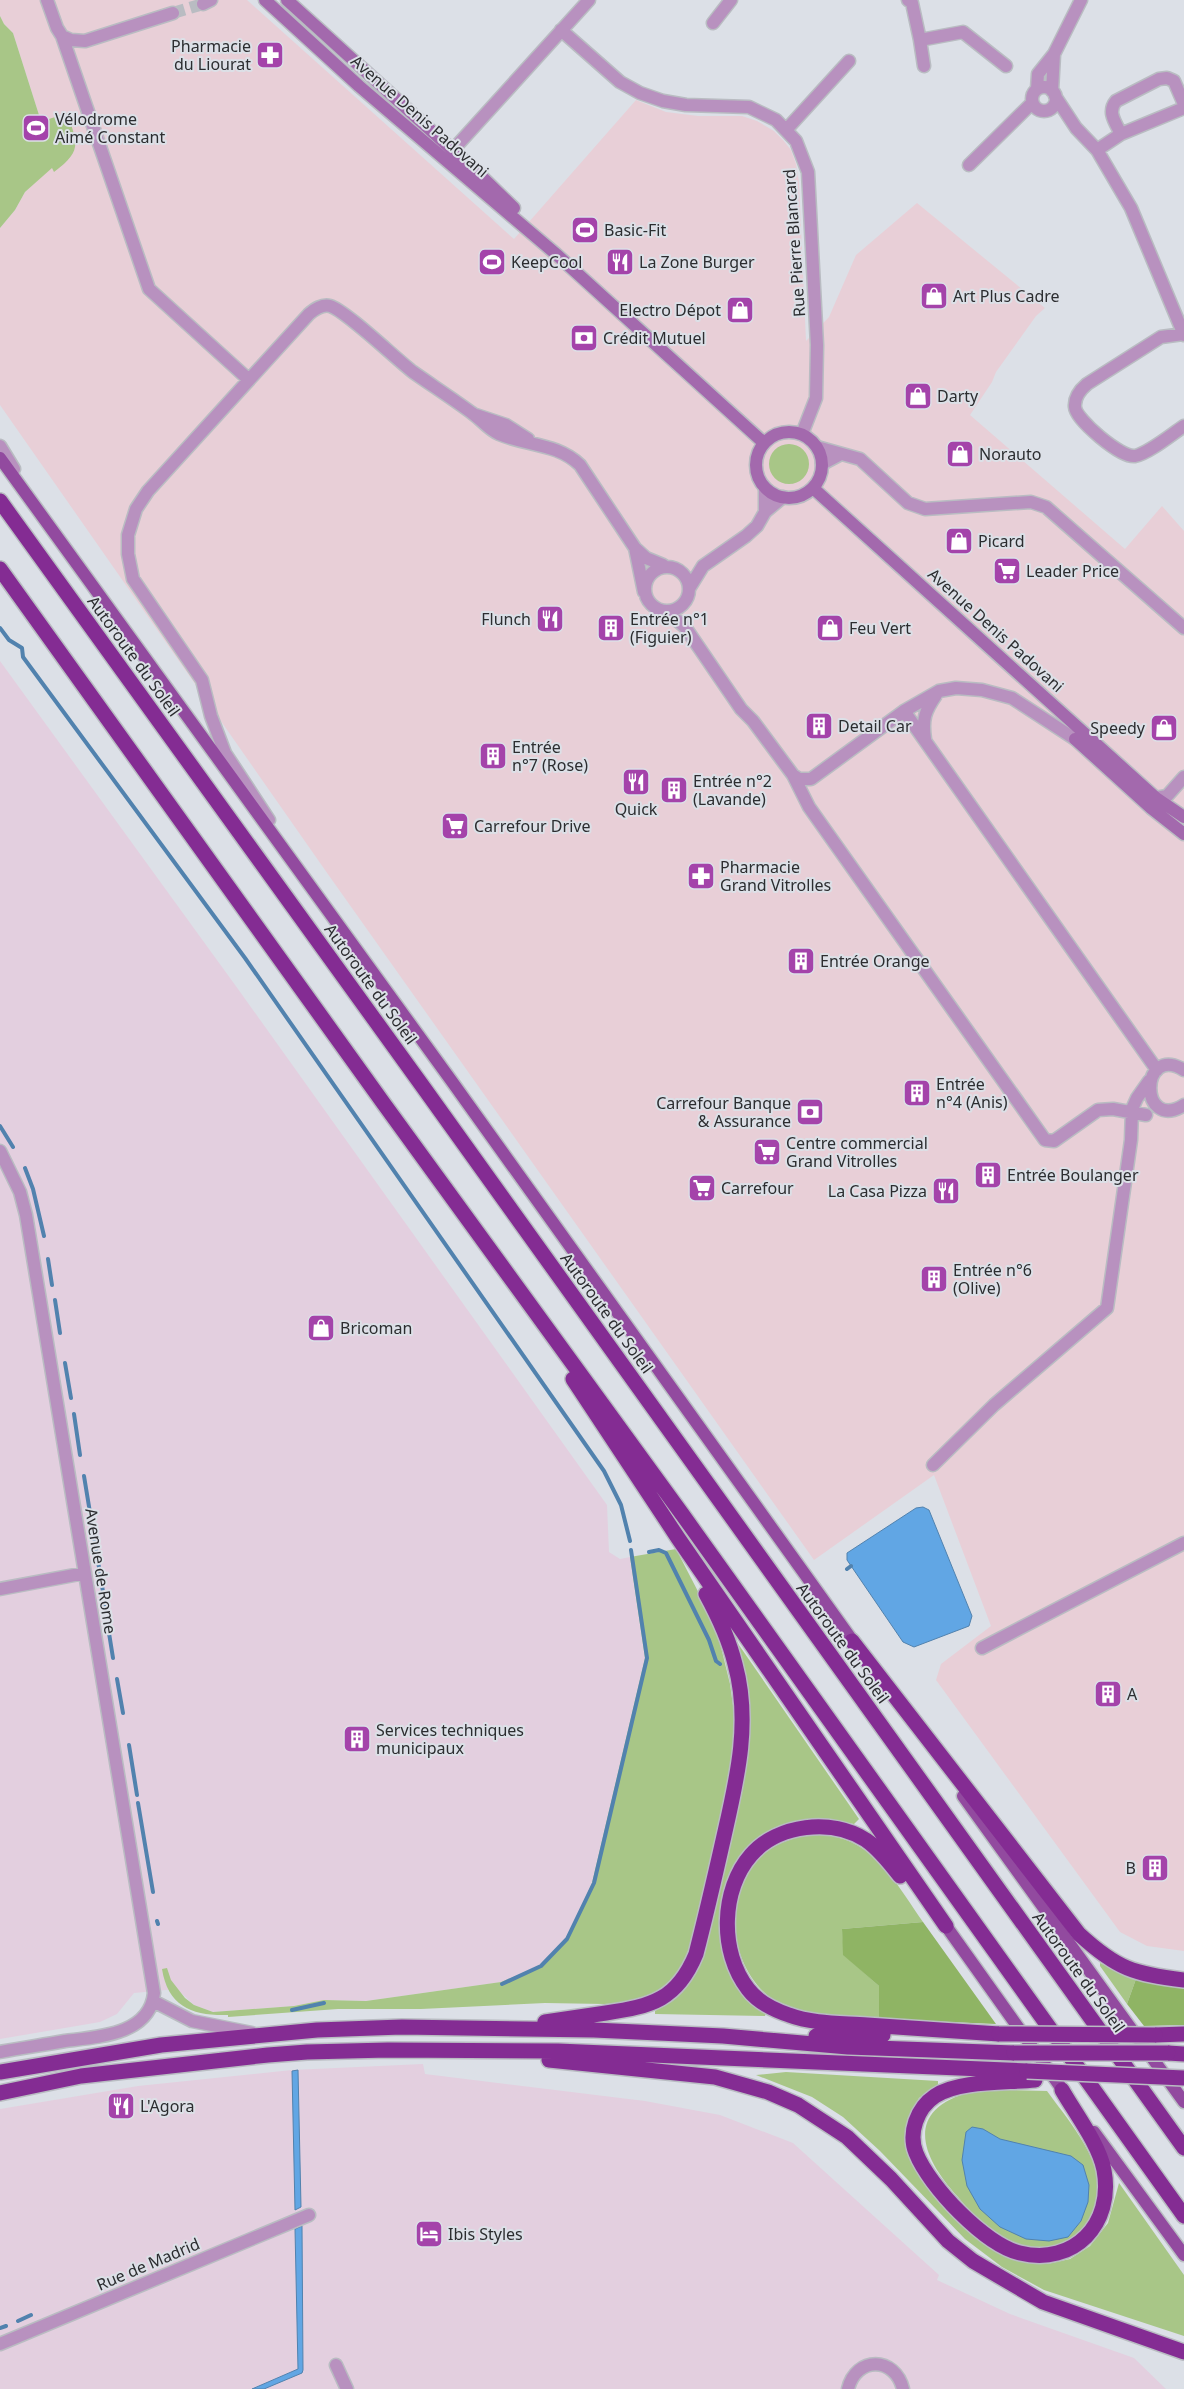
<svg xmlns="http://www.w3.org/2000/svg" width="1184" height="2389" viewBox="0 0 1184 2389" font-family="'Noto Sans',sans-serif">
	<style>
		.commercial { fill: #e8cfd7 }
		.industrial { fill: #e3cfdf }
		.green { fill: #a8c687 }
		.forest { fill: #8fb464 }
		.water { fill: #61a6e4; stroke: #5182ae }
		.lines { fill: none; stroke-linecap: round; stroke-linejoin: round }
		.stream { stroke: #5182ae; stroke-width: 4 }
		.street-tunnel { stroke: #b9bcc2; stroke-width: 12; stroke-dasharray: 12 6; stroke-linecap: butt }
		.street-casing { stroke: #b9bcc2; stroke-width: 15 }
		.secondary-casing { stroke: #b9bcc2; stroke-width: 15 }
		.primary-casing { stroke: #b9bcc2; stroke-width: 15 }
		.highway-casing { stroke: #b9bcc2; stroke-width: 18 }
		.street { stroke: #b891bf; stroke-width: 12 }
		.secondary { stroke: #a369ad; stroke-width: 12 }
		.primary { stroke: #924a9f; stroke-width: 12 }
		.highway { stroke: #842c93; stroke-width: 15 }
		.highway-bridge-casing { stroke: #b9bcc2; stroke-width: 18; stroke-linecap: butt }
		.highway-bridge { stroke: #842c93; stroke-width: 15 }
		.labels { text-anchor: middle; dominant-baseline: central; stroke-width: 4; stroke-linejoin: round; paint-order: stroke }
		.poi-label { font-size: 16px; fill: #2c2d30; stroke: #dce0e7; text-anchor: start }
		.street-label { font-size: 16px; fill: #2c2d30; stroke: #dce0e7 }
	</style>
	<rect width="100%" height="100%" fill="#dce0e7"/>
	<path class="commercial" d="M0,0h247l267,239 122,-139 30,12 32,4h44l15,5 17,10 9,9 8,10 5,14 3,18 7,159 23,-24 27,-62 61,-52 128,105 -9,8 -40,56 -4,10 -22,33 155,134 37,-43 22,25v1420l-37,-5 -27,-14 -184,-252 5,-16 50,-38 -57,-151 -120,85 -489,-690 -325,-465v-177l15,-18 10,-18 27,-25 2,5 -8,-52 -7,-5 -26,-82 -9,-9 -4,-8z"/>
	<path class="industrial" d="M0,661l238,328 369,516 2,47 11,7 10,-2 15,101 -53,225 -24,54 -30,30 -37,15 -135,19 -42,-1 -30,6 -81,6 -19,-7 -17,-16 -43,4 -17,21 -17,8 -100,17z
		M423,2064l2,10 220,27 75,14 73,28 146,132 -2,5 73,34 124,44 32,31h-1166v-280l138,-23 154,-16z"/>
	<path class="green" d="M0,16l4,8 9,9 26,82 7,5 21,-7c11,31 15,38 -13,59l-2,-4 -27,24 -10,18 -15,18z
		M769 464a20 20 0 1 1 40 0a20 20 0 1 1-40 0Z
		M676,1549l29,56 15,38 10,41 6,43 -3,36 -38,168 -13,37 -20,23 -36,12 -22,1 -59,-1 -124,6h-83l-110,8v-2c-35,1 -60,-8 -66,-46l5,-1 4,12 14,18 9,7 19,7 81,-6 30,-6 42,1 135,-19 37,-15 30,-30 24,-54 53,-225 -15,-101z
		M732,1635l127,184 -5,5 -26,-4 -29,1 -25,7 -21,16 -17,19 -10,21 -6,45 4,26 9,25 15,17 18,16 -1,3 -110,-2v-3l22,-14 17,-24 48,-191z
		M813,1834c8,1 16,1 23,3 41,8 65,54 87,85l-81,7 2,26 35,31v33c-31,-2 -69,1 -97,-14 -54,-27 -66,-119 -15,-154 15,-10 29,-14 46,-17z
		M1100,1963l36,16 -9,25 -27,-38z
		M786,2072l152,9v4l-19,13 -10,18 -2,16 17,45 97,84 26,3 23,-5 20,-13 18,-23 11,-40 65,92v61l-140,-46 -42,-23 -37,-28 -85,-88 -37,-34 -31,-20 -56,-22z
		M1001,2090l46,1c23,32 76,91 42,131 -7,9 -16,21 -28,25 -18,5 -38,1 -55,-7 -19,-9 -35,-27 -48,-43 -36,-39 -56,-87 13,-105 9,-3 20,-2 30,-2z"/>
	<path class="forest" d="M923,1922l73,102 -117,-5v-33l-36,-31 -1,-26z
		M1136,1979l48,7v39l-40,1 -17,-22z"/>
	<path class="water" d="M923,1507l6,3 43,106 -3,10 -55,21 -11,-5 -56,-82v-7l69,-45z
		M298,2070l3,137 -6,3 -3,-139z
		M972,2127l11,2 17,10 71,17 12,9 6,20 -1,17 -7,19 -13,16 -19,4 -23,-2 -26,-12 -20,-18 -13,-23 -5,-26 4,-28z
		M302,2226l1,144 -1,3 -38,16h-12l46,-20 -3,-140z"/>
	<g class="lines">
		<path class="stream" d="M0,628l9,12 13,8 1,9 222,301 359,513 17,34 9,36
			M0,1126l13,21
			M25,1168l8,21 11,47
			M48,1259l4,26
			M55,1300l5,33
			M65,1363l6,35
			M74,1414l6,41
			M84,1476l22,134
			M649,1552l10,-2 7,3 43,87 7,21 4,3
			M847,1569l4,-3
			M109,1633l4,25
			M117,1679l6,34
			M129,1745l8,50
			M138,1803l15,89
			M157,1921l1,3
			M502,1984l39,-18 26,-27 27,-56 53,-225 -16,-108
			M292,2010l32,-7
			M18,2321l13,-6
			M0,2328l6,-2"/>
		<path class="street-tunnel" d="M173,13l30,-9"/>
		<g class="street-casing">
			<path id="street" d="M47,0l10,28 5,8 87,253 99,90
				M908,0l4,3 8,37 43,-8 43,34
				M203,4l8,-4
				M713,23l18,-23
				M561,30l59,52 20,11 23,8 23,4 63,2 27,13 20,21 12,31 9,173 -1,53 -14,36
				M62,36l9,4 14,1 88,-28
				M920,40l4,26
				M1032 99a12 12 0 1 1 24 0a12 12 0 1 1-24 0Z
				M1037,89l1,-15 16,-20 27,-54
				M1052,91l2,-37
				M1055,96l21,32 21,22 34,58 53,127
				M1184,104l-10,-23 -7,-3 -8,1 -43,22c-9,11 -1,21 5,33l63,-26
				M786,130l63,-69
				M1097,150l24,-16
				M452,151l137,-151
				M969,165l63,-62
				M1184,334l-23,3 -74,47c-7,6 -13,13 -12,23 1,13 46,51 60,49 14,-3 37,-22 49,-30
				M476,415l30,10 22,14
				M0,446l14,23
				M817,447l43,12 48,44 17,6 106,-7 15,5 138,121
				M822,464l17,-9
				M765,512v-24
				M635,548l9,44
				M645 589a22 22 0 1 1 44 0a22 22 0 1 1-44 0Z
				M690,587l13,-21 43,-30 11,-10 8,-14 18,-15
				M667,612l18,15 56,82 12,12 40,54 16,32 236,333 9,1 44,-31 15,-1 33,6
				M904,711l253,359
				M925,739c-3,-20 0,-28 11,-44
				M793,775l6,4h12l93,-68 35,-20 17,-3 26,2 30,8 63,41
				M1156,798l11,-2 17,-19
				M269,820l-44,-67 -14,-37 -9,-36 -69,-101 -5,-25v-19l8,-26 12,-18 161,-177c6,-5 13,-10 21,-8 15,4 66,53 83,66 20,14 40,27 59,41 10,7 16,16 27,21 28,12 58,9 81,31l55,83 11,10 17,7
				M1184,1070c-45,-27 -45,63 0,35
				M0,1151l20,41 6,23 128,778c-4,42 -57,44 -89,48 -22,4 -44,7 -65,11
				M933,1465l61,-60 113,-97 24,-168 1,-31 5,-11 12,-17
				M0,1589l85,-16
				M982,1648l202,-105
				M153,2001l39,20 60,12
				M0,2344l309,-129
				M336,2365l11,24
				M848,2389c8,-33 47,-33 55,0"/>
		</g>
		<g class="secondary-casing">
			<path id="secondary" d="M265,0l94,86 197,168 208,189
				M287,0l193,175 34,33
				M756 465a33 33 0 1 1 66 0a33 33 0 1 1-66 0Z
				M813,488l343,310 28,19
				M1075,739l76,69 33,26"/>
		</g>
		<g class="primary-casing">
			<path id="primary" d="M0,458l453,625 404,564
				M963,1796l221,306
				M946,1926l121,170
				M1094,2132l90,123"/>
		</g>
		<g class="highway-casing">
			<path id="highway" d="M0,501l421,583 763,1064
				M0,569l384,535 298,410 502,702
				M573,1379l105,159 268,388
				M852,1641l227,293c38,35 55,40 105,46
				M900,1876c-10,-13 -21,-27 -34,-36 -34,-22 -88,-16 -115,15 -30,34 -32,97 -3,134 9,12 26,21 41,26 24,9 52,8 78,10 44,3 88,6 132,9
				M545,2022c20,-3 41,-6 61,-9 46,-7 71,-13 90,-59 10,-39 19,-78 28,-118 13,-57 27,-114 11,-172 -6,-25 -17,-48 -29,-70
				M1155,2035l29,-1
				M816,2036l67,-1
				M1168,2053l16,1
				M549,2060l166,17 53,15 30,13 49,32 44,42 57,62 25,20 70,41 141,50
				M0,2072l161,-27 156,-15 85,-3 192,3 129,6 125,11 166,6
				M1035,2080c-29,3 -76,0 -100,16 -18,12 -27,37 -19,57 13,33 69,92 104,100 54,13 94,-29 84,-83 -5,-26 -29,-57 -42,-80
				M0,2093l81,-17 187,-21 39,-3 81,-2 170,1 469,20"/>
		</g>
		<use href="#street" class="street"/>
		<use href="#secondary" class="secondary"/>
		<use href="#primary" class="primary"/>
		<use href="#highway" class="highway"/>
		<g class="highway-bridge-casing">
			<path id="highway-bridge" d="M999,2034l156,1
				M1014,2053h154
				M1027,2071l157,7"/>
		</g>
		<use href="#highway-bridge" class="highway-bridge"/>
	</g>
	<defs>
		<g id="pharmacy-square" transform="scale(1.4375)"><rect x="-9" y="-9" width="18" height="18" rx="4" fill="#a443aa" stroke="#dce0e7"/><path d="M-2-6h4v4h4v4h-4v4h-4v-4h-4v-4h4Z" fill="#fff"/></g>
		<g id="stadium-square" transform="scale(1.4375)"><rect x="-9" y="-9" width="18" height="18" rx="4" fill="#a443aa" stroke="#dce0e7"/><path d="M0-5a6.5 5 0 1 0 0 10a6.5 5 0 1 0 0-10ZM-3.5-1.8h7v3.6h-7Z" fill="#fff"/></g>
		<g id="restaurant-square" transform="scale(1.4375)"><rect x="-9" y="-9" width="18" height="18" rx="4" fill="#a443aa" stroke="#dce0e7"/><path d="M-5-6h1v4h1v-4h1v4h1v-4h1v5L-1.5 .5V6h-2V.5L-5-1ZM5-6V6H3V1.5H1.5Q1.5-4 5-6Z" fill="#fff"/></g>
		<g id="shop-square" transform="scale(1.4375)"><rect x="-9" y="-9" width="18" height="18" rx="4" fill="#a443aa" stroke="#dce0e7"/><path d="M-5-2.5h2.3a2.7 3.5 0 0 1 5.4 0H5L5.5 6h-11ZM-1.5-2.5h3a1.5 2.3 0 0 0-3 0Z" fill="#fff"/></g>
		<g id="bank-square" transform="scale(1.4375)"><rect x="-9" y="-9" width="18" height="18" rx="4" fill="#a443aa" stroke="#dce0e7"/><path d="M-6-4H6V4H-6ZM0-2.3a2.3 2.3 0 1 0 0 4.6a2.3 2.3 0 1 0 0-4.6Z" fill="#fff"/></g>
		<g id="supermarket-square" transform="scale(1.4375)"><rect x="-9" y="-9" width="18" height="18" rx="4" fill="#a443aa" stroke="#dce0e7"/><path d="M-6-5.5h2.5l.6 2H6L4.5 2H-2.5L-4.4-4H-6ZM-1.5 3.2a1.3 1.3 0 1 0 .1 0ZM3 3.2a1.3 1.3 0 1 0 .1 0Z" fill="#fff"/></g>
		<g id="building-square" transform="scale(1.4375)"><rect x="-9" y="-9" width="18" height="18" rx="4" fill="#a443aa" stroke="#dce0e7"/><path d="M-4-6H4V6H1V3H-1V6H-4ZM-2.5-4.3h1.7v1.8h-1.7ZM.8-4.3h1.7v1.8H.8ZM-2.5-1h1.7V.8h-1.7ZM.8-1h1.7V.8H.8Z" fill="#fff"/></g>
		<g id="hotel-square" transform="scale(1.4375)"><rect x="-9" y="-9" width="18" height="18" rx="4" fill="#a443aa" stroke="#dce0e7"/><path d="M-6-4.5h1.5V1H6V5H4.5V3h-9V5H-6ZM-4 0a1.8 1.8 0 1 1 3.6 0ZM.5 0V-2.5h3Q6-2.5 6 0Z" fill="#fff"/></g>
	</defs>
	<g fill-rule="evenodd">
		<use href="#pharmacy-square" x="270" y="55"/>
		<use href="#stadium-square" x="36" y="128"/>
		<use href="#stadium-square" x="585" y="230"/>
		<use href="#stadium-square" x="492" y="262"/>
		<use href="#restaurant-square" x="620" y="262"/>
		<use href="#shop-square" x="934" y="296"/>
		<use href="#shop-square" x="740" y="310"/>
		<use href="#bank-square" x="584" y="338"/>
		<use href="#shop-square" x="918" y="396"/>
		<use href="#shop-square" x="960" y="454"/>
		<use href="#shop-square" x="959" y="541"/>
		<use href="#supermarket-square" x="1007" y="571"/>
		<use href="#restaurant-square" x="550" y="619"/>
		<use href="#building-square" x="611" y="628"/>
		<use href="#shop-square" x="830" y="628"/>
		<use href="#building-square" x="819" y="726"/>
		<use href="#shop-square" x="1164" y="728"/>
		<use href="#building-square" x="493" y="756"/>
		<use href="#restaurant-square" x="636" y="782"/>
		<use href="#building-square" x="674" y="790"/>
		<use href="#supermarket-square" x="455" y="826"/>
		<use href="#pharmacy-square" x="701" y="876"/>
		<use href="#building-square" x="801" y="961"/>
		<use href="#building-square" x="917" y="1093"/>
		<use href="#bank-square" x="810" y="1112"/>
		<use href="#supermarket-square" x="767" y="1152"/>
		<use href="#building-square" x="988" y="1175"/>
		<use href="#supermarket-square" x="702" y="1188"/>
		<use href="#restaurant-square" x="946" y="1191"/>
		<use href="#building-square" x="934" y="1279"/>
		<use href="#shop-square" x="321" y="1328"/>
		<use href="#building-square" x="1108" y="1694"/>
		<use href="#building-square" x="357" y="1739"/>
		<use href="#building-square" x="1155" y="1868"/>
		<use href="#restaurant-square" x="121" y="2106"/>
		<use href="#hotel-square" x="429" y="2234"/>
	</g>
	<g class="labels">
		<g class="poi-label">
			<text x="251" y="46" text-anchor="end">Pharmacie<tspan x="251" dy="18">du Liourat</tspan></text>
			<text x="55" y="119">Vélodrome<tspan x="55" dy="18">Aimé Constant</tspan></text>
			<text x="604" y="230">Basic-Fit</text>
			<text x="511" y="262">KeepCool</text>
			<text x="639" y="262">La Zone Burger</text>
			<text x="953" y="296">Art Plus Cadre</text>
			<text x="721" y="310" text-anchor="end">Electro Dépot</text>
			<text x="603" y="338">Crédit Mutuel</text>
			<text x="937" y="396">Darty</text>
			<text x="979" y="454">Norauto</text>
			<text x="978" y="541">Picard</text>
			<text x="1026" y="571">Leader Price</text>
			<text x="531" y="619" text-anchor="end">Flunch</text>
			<text x="630" y="619">Entrée n°1<tspan x="630" dy="18">(Figuier)</tspan></text>
			<text x="849" y="628">Feu Vert</text>
			<text x="838" y="726">Detail Car</text>
			<text x="1145" y="728" text-anchor="end">Speedy</text>
			<text x="512" y="747">Entrée<tspan x="512" dy="18">n°7 (Rose)</tspan></text>
			<text x="693" y="781">Entrée n°2<tspan x="693" dy="18">(Lavande)</tspan></text>
			<text x="636" y="809" text-anchor="middle">Quick</text>
			<text x="474" y="826">Carrefour Drive</text>
			<text x="720" y="867">Pharmacie<tspan x="720" dy="18">Grand Vitrolles</tspan></text>
			<text x="820" y="961">Entrée Orange</text>
			<text x="936" y="1084">Entrée<tspan x="936" dy="18">n°4 (Anis)</tspan></text>
			<text x="791" y="1103" text-anchor="end">Carrefour Banque<tspan x="791" dy="18">&amp; Assurance</tspan></text>
			<text x="786" y="1143">Centre commercial<tspan x="786" dy="18">Grand Vitrolles</tspan></text>
			<text x="1007" y="1175">Entrée Boulanger</text>
			<text x="721" y="1188">Carrefour</text>
			<text x="927" y="1191" text-anchor="end">La Casa Pizza</text>
			<text x="953" y="1270">Entrée n°6<tspan x="953" dy="18">(Olive)</tspan></text>
			<text x="340" y="1328">Bricoman</text>
			<text x="1127" y="1694">A</text>
			<text x="376" y="1730">Services techniques<tspan x="376" dy="18">municipaux</tspan></text>
			<text x="1136" y="1868" text-anchor="end">B</text>
			<text x="140" y="2106">L'Agora</text>
			<text x="448" y="2234">Ibis Styles</text>
		</g>
		<g class="street-label">
			<text transform="translate(420 116) rotate(41)">Avenue Denis Padovani</text>
			<text transform="translate(794 243) rotate(-94)">Rue Pierre Blancard</text>
			<text transform="translate(996 630) rotate(42)">Avenue Denis Padovani</text>
			<text transform="translate(134 656) rotate(54)">Autoroute du Soleil</text>
			<text transform="translate(371 984) rotate(54)">Autoroute du Soleil</text>
			<text transform="translate(607 1313) rotate(54)">Autoroute du Soleil</text>
			<text transform="translate(101 1571) rotate(81)">Avenue de Rome</text>
			<text transform="translate(843 1643) rotate(54)">Autoroute du Soleil</text>
			<text transform="translate(1079 1972) rotate(54)">Autoroute du Soleil</text>
			<text transform="translate(148 2264) rotate(-23)">Rue de Madrid</text>
		</g>
	</g>
</svg>
